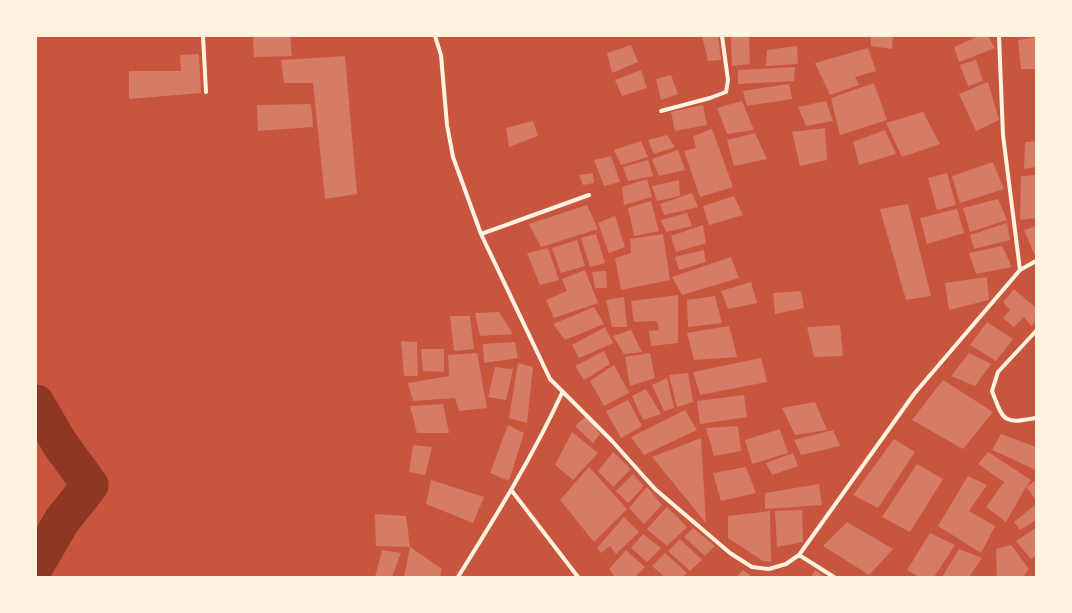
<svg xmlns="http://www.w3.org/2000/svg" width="1072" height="613" viewBox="0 0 1072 613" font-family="'Crimson Pro',serif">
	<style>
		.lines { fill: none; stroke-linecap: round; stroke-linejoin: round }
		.river { stroke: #8f3625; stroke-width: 37 }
		.building { fill: #d67c66 }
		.minor { stroke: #fff3e0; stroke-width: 4 }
	</style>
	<rect width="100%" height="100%" fill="#c8553d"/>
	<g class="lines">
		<path class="river" d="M36,403l24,41 30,41 -29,37 -25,43"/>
	</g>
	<path class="building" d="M253,36h37l2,20 -38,1z
		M702,36h16l3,24 -13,1z
		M731,36h18l1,28 -18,2z
		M871,36h22l-1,13 -21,-3z
		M979,36h9l7,12 -36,14 -5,-15z
		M1036,37v32h-15l-3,-29z
		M631,45l7,17 -26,11 -5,-20z
		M797,46l1,18 -32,2 1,-16z
		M868,48l8,23 -21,6 4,8 -29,10 -15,-32z
		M199,54l2,39 -72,6v-28h52l-1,-16z
		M345,56l12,138 -32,5 -12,-116h-29l-3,-23z
		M976,60l7,21 -15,5 -8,-21z
		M795,67l-1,14 -56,3v-14z
		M641,70l6,18 -25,8 -7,-16z
		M671,75l7,19 -17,6 -5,-21z
		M988,82l11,38 -23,11 -17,-37z
		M874,83l13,37 -47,15 -9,-37z
		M789,84l3,15 -45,7 -4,-15z
		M742,101l12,29 -27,4 -10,-26z
		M826,101l7,20 -27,5 -8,-19z
		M311,104l2,23 -55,4 -1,-26z
		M703,105l4,20 -32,6 -4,-19z
		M923,112l17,32 -38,13 -16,-34z
		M533,121l5,15 -29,11 -3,-19z
		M825,128l2,32 -27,6 -8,-34z
		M712,129l21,58 -33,10 -16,-46 12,-3 -3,-12z
		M885,130l11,24 -37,11 -6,-23z
		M755,133l12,26 -33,7 -7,-26z
		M667,135l8,12 -21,7 -6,-14z
		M641,141l7,16 -27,8 -7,-15z
		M1036,141v26l-12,2 1,-27z
		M678,150l7,20 -26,6 -7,-17z
		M611,156l9,26 -16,4 -10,-26z
		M648,160l5,16 -25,5 -5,-14z
		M993,162l11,27 -44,14 -8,-27z
		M593,173l1,10 -11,2 -4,-10z
		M947,173l9,32 -19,5 -9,-32z
		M1036,175v43l-16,2 1,-44z
		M647,179l5,18 -28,8 -2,-18z
		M679,180l1,16 -23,5 -5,-15z
		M692,193l6,14 -34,8 -4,-11z
		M734,196l9,19 -34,10 -6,-19z
		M998,199l9,21 -37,12 -7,-24z
		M651,201l8,30 -25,5 -6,-28z
		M908,204l23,92 -25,4 -26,-91z
		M587,205l11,24 -57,18 -12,-23z
		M957,209l7,24 -37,11 -7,-26z
		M687,213l5,13 -26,6 -5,-12z
		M615,216l10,31 -16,6 -11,-30z
		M1007,223l3,17 -36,9 -4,-14z
		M703,225l3,18 -30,9 -5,-16z
		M1036,226v32l-12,-28z
		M596,234l9,29 -15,4 -9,-29z
		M663,234l7,46 -49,10 -6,-32 16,-5 -1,-14z
		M577,240l8,26 -24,7 -9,-25z
		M1002,246l10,21 -36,7 -7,-21z
		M548,248l11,32 -19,5 -13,-32z
		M704,250l2,12 -27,8 -4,-13z
		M731,257l8,21 -57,17 -10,-18z
		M585,270l13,33 -44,15 -8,-18 21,-9 -5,-12z
		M606,271l1,17h-12l-3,-16z
		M987,277l2,23 -40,10 -4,-27z
		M751,282l6,21 -29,6 -7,-18z
		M1014,289l22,19v13l-5,5 -7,-9 -10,10 -11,-9 7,-8 -7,-8z
		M801,291l3,17 -29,6 -2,-21z
		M678,295v48l-27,3 -2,-15 10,-1 -2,-9 -23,1 -3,-21z
		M715,296l7,27 -34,4 -1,-27z
		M624,297l3,30h-15l-6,-27z
		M594,307l10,17 -39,16 -12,-16z
		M499,312l14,22 -33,2 -5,-23z
		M450,316h20l4,33 -20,2z
		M987,322l26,17 -17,22 -26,-16z
		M840,325l3,31 -29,1 -7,-30z
		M729,326l8,31 -43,3 -7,-27z
		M605,327l8,16 -34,15 -7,-13z
		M631,330l11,22 -18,2 -11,-18z
		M401,341l16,1 1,34h-14z
		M515,342l3,16 -34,5 -1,-19z
		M421,349h23v23l-21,-1z
		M604,351l6,13 -26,16 -9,-14z
		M477,353l10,55 -28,3 -4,-13 -42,3 -5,-18 41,-7 -1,-21z
		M650,353l5,25 -25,8 -5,-29z
		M969,353l22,11 -16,22 -24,-10z
		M761,358l6,24 -67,13 -7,-23z
		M518,363l15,4 -6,56 -18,-5z
		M614,365l15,28 -25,13 -14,-25z
		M495,367l18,2 -7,31 -18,-3z
		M688,373l5,29 -16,5 -8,-32z
		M667,378l7,30 -10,3 -12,-26z
		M943,380l50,32 -30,37 -51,-29z
		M646,389l15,25 -18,6 -11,-24z
		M744,395l3,22 -47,7 -3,-23z
		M628,400l14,26 -21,12 -15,-27z
		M815,402l12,28 -32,5 -13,-27z
		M443,404l6,29h-32l-7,-27z
		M685,410l12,20 -53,25 -13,-18z
		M586,416l14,18 -7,9 -18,-17z
		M508,425l16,8 -15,48 -19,-8z
		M738,426l3,25 -27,5 -8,-28z
		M780,429l8,24 -36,11 -7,-24z
		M833,430l7,16 -39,9 -7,-15z
		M572,432l26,21 -25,27 -18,-15z
		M1001,434l35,13v23l-44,-20z
		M701,438l5,85 -54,-66z
		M894,439l21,13 -37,56 -25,-13z
		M413,445l19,2 -7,28 -16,-3z
		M613,452l18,17 -18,18 -15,-16z
		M988,452l43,28 -5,7 10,-7v20l-10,-13 -20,35 -20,-15 18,-25 -26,-18z
		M793,453l5,13 -26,9 -6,-12z
		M917,464l26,15 -33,53 -28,-15z
		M589,467l38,42 -33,33 -34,-42z
		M746,467l10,26 -35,8 -8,-28z
		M633,474l11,12 -16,17 -12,-12z
		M968,476l19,9 -18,26 26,15 -14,27 -43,-27z
		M431,480l53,17 -11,26 -47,-19z
		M819,484l3,21 -57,4v-16z
		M647,487l15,18 -18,19 -15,-16z
		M1036,504v16l-16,10 -6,-8z
		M667,507l20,20 -20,19 -20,-17z
		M802,510l1,32 -26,5 -2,-36z
		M770,511l1,51 -8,-1 -35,-23v-22z
		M375,514l31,2 4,31 -34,-1z
		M624,517l15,15 -23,22 -6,-8 -9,7 -4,-5z
		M847,522l46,27 -24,26 -46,-29z
		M693,528l22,18 -10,10 -21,-19z
		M1036,528v28l-5,3 -15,-18z
		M930,533l25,12 -21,32h-15l-12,-7z
		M643,534l18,14 -14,14 -16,-14z
		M680,539l22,21 -12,11 -22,-20z
		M1011,545l18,24 -6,8h-26l-1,-28z
		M410,547l32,22 -2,8h-36z
		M959,549l23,9 -13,19h-27z
		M382,550l19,3 -9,24h-17z
		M626,550l19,17 -10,10h-20l-6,-8z
		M665,553l22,20 -5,4h-17l-13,-11z
		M743,570l9,7h-16z
		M815,570l10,7h-14z"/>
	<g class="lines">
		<path class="minor" d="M203,36l3,56
			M435,36l6,19 6,70 6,32 28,77 69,145 62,62 43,48 75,64 22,14 17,2 17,-5 13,-9 115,-161 106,-124 16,-9
			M999,36l4,99 17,135
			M661,111l49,-13 16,-6 2,-12 -6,-44
			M481,234l108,-39
			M1036,331l-38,41 -6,19c12,31 11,33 44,27
			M512,491l66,86
			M799,555l35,22
			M458,577c38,-61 74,-119 104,-184"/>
	</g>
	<rect width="1072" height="613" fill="none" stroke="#fff3e0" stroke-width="74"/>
</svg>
